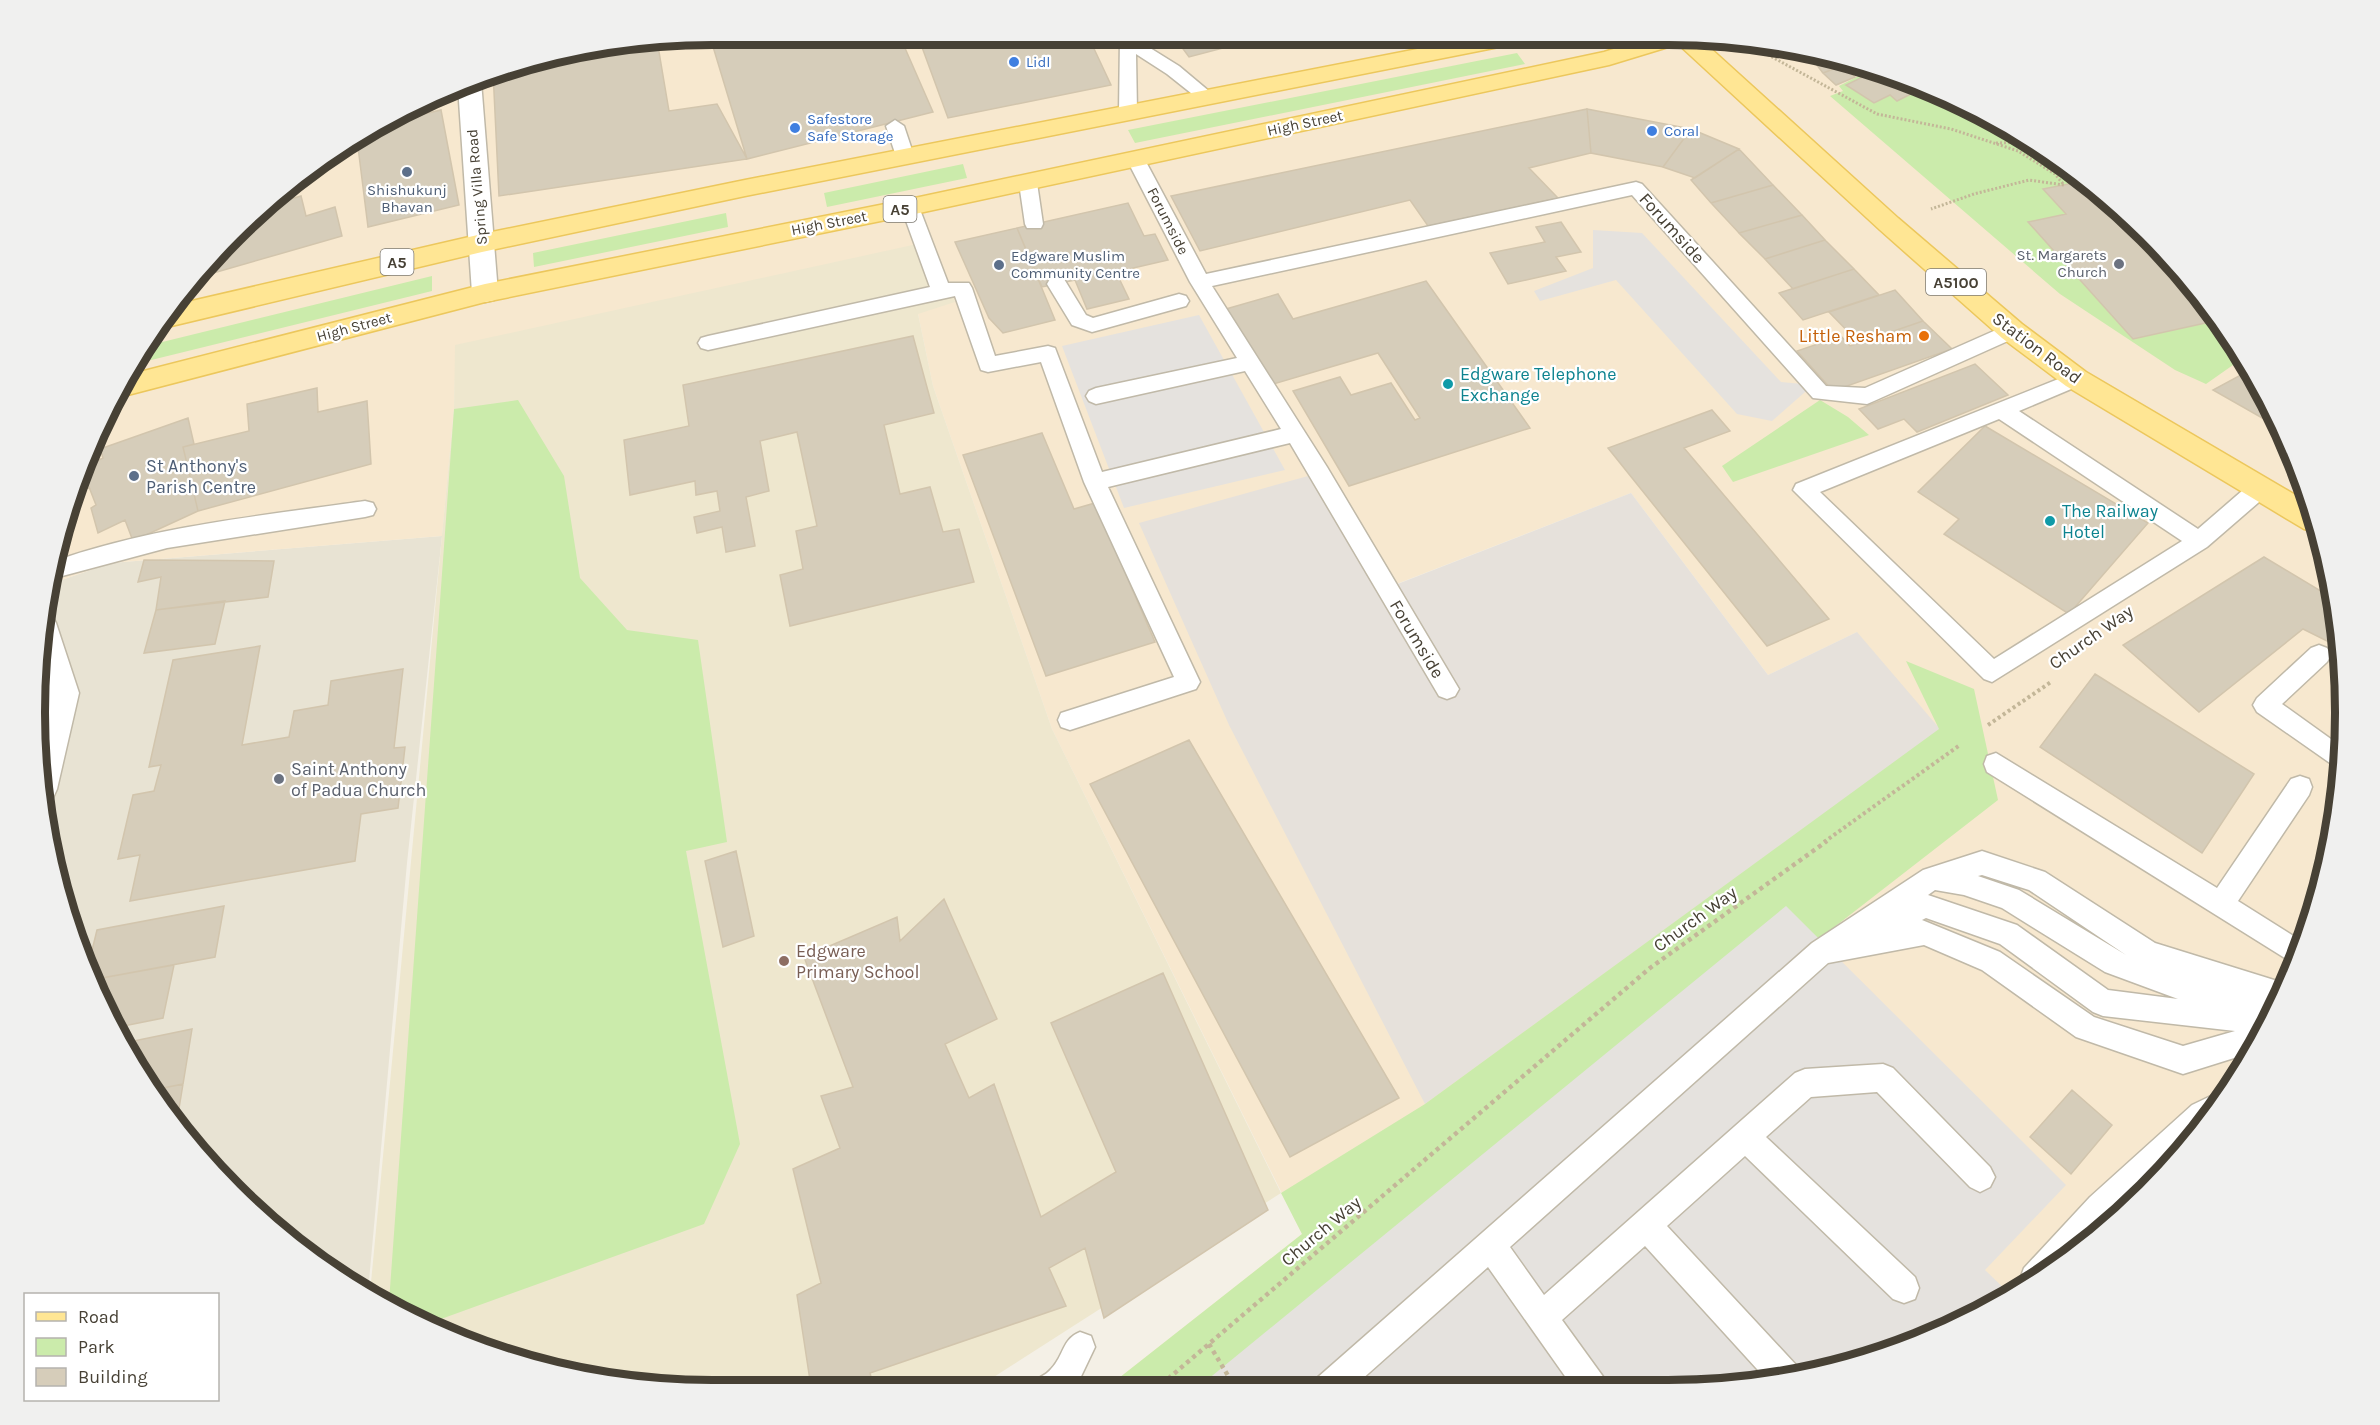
<svg xmlns="http://www.w3.org/2000/svg" width="2380" height="1425" viewBox="0 0 2380 1425" font-family="Karla,sans-serif">
	<style>
		.residential { fill: #e8e3d3 }
		.commercial { fill: #f7e8cf; fill-rule: evenodd }
		.industrial { fill: #e6e1db }
		.education { fill: #eee7ce }
		.green { fill: #cbebab }
		.parking { fill: #e5e2de }
		.building { fill: #d6cdba; stroke: #d2c5ad; stroke-width: 1.5 }
		.lines { fill: none; stroke-linecap: round; stroke-linejoin: round }
		.service-casing { stroke: #c0b9a8; stroke-width: 3 }
		.minor-casing { stroke: #c0b9a8; stroke-width: 3 }
		.primary-casing { stroke: #ecc75c; stroke-width: 3 }
		.path-far2 { stroke: #c3b698; stroke-width: 3; stroke-dasharray: 2 2; stroke-linecap: butt }
		.path-far1 { stroke: #c3b698; stroke-width: 4; stroke-dasharray: 3 3; stroke-linecap: butt }
		.path { stroke: #c3b698; stroke-width: 4.5; stroke-dasharray: 4 4; stroke-linecap: butt }
		.service { fill: #fff; fill-rule: evenodd }
		.minor { fill: #fff; fill-rule: evenodd }
		.primary { fill: #ffe694; fill-rule: evenodd }
		.shop-dot { fill: #3f7fe0; stroke: #fff; stroke-width: 2 }
		.service-dot { fill: #5c6f8a; stroke: #fff; stroke-width: 2 }
		.worship-dot { fill: #6b7280; stroke: #fff; stroke-width: 2 }
		.food-dot { fill: #e8710a; stroke: #fff; stroke-width: 2 }
		.culture-dot { fill: #0f9aa8; stroke: #fff; stroke-width: 2 }
		.education-dot { fill: #8d6e63; stroke: #fff; stroke-width: 2 }
		.labels { text-anchor: middle; dominant-baseline: central; stroke-width: 4.5; stroke-linejoin: round; paint-order: stroke }
		.far-shop-label { font-size: 15px; fill: #366cbe; stroke: #fff; text-anchor: start }
		.far-street-label { font-size: 15px; fill: #474135; stroke: #fff }
		.far-service-label { font-size: 15px; fill: #4e5e75; stroke: #fff }
		.far-worship-label { font-size: 15px; fill: #5b616d; stroke: #fff; text-anchor: end }
		.shield { fill: #fff; stroke: #7e7a72; stroke-width: 1.5 }
		.shield-label { font-size: 16px; font-weight: bold; fill: #474135 }
		.street-label { font-size: 18px; fill: #474135; stroke: #fff }
		.food-label { font-size: 18px; fill: #c56008; stroke: #fff; text-anchor: end }
		.culture-label { font-size: 18px; fill: #0d838f; stroke: #fff; text-anchor: start }
		.service-label { font-size: 18px; fill: #4e5e75; stroke: #fff; text-anchor: start }
		.worship-label { font-size: 18px; fill: #5b616d; stroke: #fff; text-anchor: start }
		.education-label { font-size: 18px; fill: #785e54; stroke: #fff; text-anchor: start }
		.rim { fill: none; stroke: #474135; stroke-width: 8 }
	</style>
	<rect width="100%" height="100%" fill="#f4f0e6"/>
	<path class="residential" d="M442,536l-35,327 -39,429 -32,-16 -103,-84 -59,-67 -69,-112 -35,-83 -30,-129 -5,-89 5,-88 10,-40 61,-21z"/>
	<path class="commercial" d="M1712,36l174,35 158,78 187,187 63,117 39,128 12,132 -13,132 -38,127 -63,117 -116,133 -109,78 -163,67 -131,22h-607l197,-155 -250,-505 -119,-343 -15,-72 -462,31 -2,64 -12,127 -331,27 -61,21 20,-89 35,-83 69,-112 126,-126 112,-69 83,-35 129,-30zM1319,473l57,119 255,-99 137,182 89,-43 -432,471z"/>
	<path class="industrial" d="M1319,473l58,119 254,-99 137,182 89,-43 83,97 -515,375 -196,-379 -90,-202z"/>
	<path class="education" d="M931,241l24,61 -37,12 15,72 119,343 229,464 -306,196h-307l-174,-35 -124,-61 84,-884 1,-64z"/>
	<path class="green" d="M1517,53l8,11 -390,79 -7,-13z
		M1874,68l12,3 158,78 103,84 84,103 12,22 -37,26 -31,-14 -115,-76 -230,-198 13,-5 -4,-5z
		M963,164l4,14 -140,29 -3,-14z
		M726,213l2,14 -194,40 -1,-14z
		M432,276v15l-297,73 11,-18z
		M518,400l46,76 16,102 47,52 71,10 29,202 -41,9 54,293 -36,80 -274,99 -41,-21 65,-893z
		M1820,400l28,17 21,18 -136,47 -11,-16z
		M1906,661l68,28 24,111 -535,415 -195,174h-163l197,-155 -21,-41 144,-89 514,-375z"/>
	<path class="parking" d="M1593,230l49,3 139,149 32,3 -41,36 -35,-7 -121,-134 -76,21 -6,-10 59,-23z
		M1199,315l86,155 -161,38 -62,-162z
		M1786,906l280,279 -81,85 27,26 -169,71 -131,22h-516z"/>
	<path class="building" d="M1089,38l22,47 -163,33 -29,-79z
		M1175,38h86l-72,19z
		M901,39l32,73 -186,47 -36,-119z
		M624,40h33l12,71 48,-7 30,55 -248,37 -6,-125z
		M1810,56l23,4 8,6 -18,7z
		M1841,66l14,11 -19,8 -13,-12z
		M1879,69l35,15 -6,3 7,5 -18,9 -7,-6 -16,8 -28,-18z
		M1587,109l104,20 -28,38 -72,-14z
		M1587,109l4,44 -62,15 29,30 -130,28 -18,-26 -210,51 -29,-55z
		M441,110l18,95 -91,22 -11,-88 24,-15z
		M1691,129l48,20 -44,29 -32,-11z
		M1739,149l34,36 -62,18 -20,-23z
		M2084,181l27,28 5,-1 31,25 51,63 -11,2 23,24 -77,17 -105,-117 38,-8 -23,-25z
		M1773,185l29,30 -63,18 -28,-30z
		M301,196l5,20 29,-9 7,29 -146,42 74,-73z
		M1128,203l16,33 11,-2 13,26 -52,12 13,27 -42,10 -12,-29 -33,7 -25,-59z
		M1802,215l23,25 -60,19 -26,-26z
		M1561,222l20,30 -25,5 10,14 -58,13 -18,-31 55,-11 -9,-15z
		M1017,228l38,92 -52,13 -14,-15 -34,-76z
		M1825,240l29,29 -61,20 -28,-30z
		M1854,269l25,26 -76,25 -24,-27z
		M1426,281l104,147 -181,58 -56,-95 47,-14 11,18 40,-12 24,37 5,-2 -42,-65 -108,32 -44,-76 52,-15 15,25z
		M1895,290l28,31 -64,22 -30,-31z
		M1923,321l29,28 -119,42 -36,-40 44,-15 9,10z
		M913,336l21,77 -50,12 16,69 30,-7 13,45 16,-3 15,53 -184,44 -10,-51 23,-6 -7,-38 21,-5 -20,-94 -37,9 9,50 -23,6 9,49 -29,6 -4,-25 -25,6 -3,-16 26,-6 -3,-20 -21,4 -1,-14 -65,14 -6,-55 65,-14 -6,-41z
		M1975,364l33,31 -91,37 -13,-13 -26,10 -19,-20z
		M2250,370l21,41 -7,8 -51,-29z
		M317,388l1,24 49,-11 4,63 -173,47 -15,-64 66,-16 -2,-27z
		M1712,410l18,21 -46,17 145,171 -62,27 -159,-198z
		M2271,411l9,17 -16,-9z
		M188,418l6,26 -11,3 15,64 -65,30 -8,-21 -27,13 -7,-25 5,-3 -7,-18 -12,6 -2,-9 7,-16 21,-10 -3,-9z
		M1985,426l163,97 -79,91 -125,-80 15,-15 -41,-27z
		M1042,433l32,76 21,-6 60,139 -109,34 -83,-221z
		M2264,557l70,42 5,48 -36,-18 -104,83 -76,-67z
		M144,560l130,1 -6,36 -112,13 5,-33 -23,5z
		M225,601l-10,43 -71,9 12,-43z
		M260,646l-18,99 47,-8 5,-26 34,-6 3,-24 72,-12 -9,79 11,-1 -7,61 -37,6 -6,47 -225,40 10,-46 -22,4 15,-64 21,-4 7,-26 -12,2 24,-107z
		M2095,674l159,100 -52,79 -162,-106z
		M1189,740l210,358 -109,59 -200,-373z
		M736,851l18,85 -31,11 -18,-86z
		M944,899l53,120 -52,25 24,54 25,-14 47,133 75,-45 -65,-149 112,-50 105,237 -164,108 -19,-70 -36,20 17,38 -196,67 4,16h-66l3,-2 -14,-92 24,-12 -28,-114 47,-21 -19,-52 32,-9 -49,-130 93,-40 3,24z
		M224,906l-9,51 -124,23 -4,-9 10,-41z
		M174,965l-11,53 -49,10 -23,-48z
		M192,1029l-9,55 -30,6 -29,-47z
		M183,1084l-7,43 -23,-37z
		M2072,1090l40,35 -41,49 -41,-37z"/>
	<g class="lines">
		<g class="service-casing">
			<path id="service" d="M1120,38h14l45,28 37,31 -9,5 -6,-1 -34,-27 -31,-20 1,58 -3,4h-12l-3,-4z
				M895,120l9,6 10,30 -3,4 -6,2 -9,-6 -10,-30z
				M1136,154l9,6 61,114 430,-92 6,2 184,202 39,2 140,-62h14l3,5 -3,5 -145,65 -7,3 -54,-6 -181,-203 -420,91 115,181 132,222 -4,7 -8,3 -8,-3 -149,-253 -182,44 92,195 -4,7 -126,41 -9,-3 -3,-7 3,-7 113,-36 -90,-195 -43,-120 -53,10 -7,-2 -26,-74 -247,54 -7,-2 -3,-5 3,-5 7,-2 222,-49 -29,-80 2,-4h14l2,4 29,76h21l3,5 23,68 53,-10 7,2 47,124 179,-43 -36,-58 -149,33 -7,-3 -3,-5 3,-5 7,-3 141,-30 -47,-76 -63,-122z
				M1028,177l9,6 6,41 -2,4h-14l-2,-4 -6,-41z
				M1057,277l7,2 22,36 7,3 86,-24 7,2 3,5 -3,5 -94,26 -20,-7 -25,-41 3,-5z
				M185,290c7,5 9,19 4,27h-14l-4,-12z
				M2076,372l7,2 3,5 -3,5 -64,27 179,118 52,-45 8,-2 8,2 3,6 -3,6 -59,51 -215,135 -8,-3 -191,-189 3,-6zM1999,419l183,122 -188,118 -174,-167z
				M365,501l8,2 3,6 -3,6 -8,2 -198,31 -116,31 4,-18c100,-35 205,-45 310,-60z
				M2319,645l8,3 4,7 -4,7 -45,42 60,43 -2,23 -83,-58 -4,-7 4,-7 54,-50z
				M1996,753l221,135 74,-109 9,-3 9,3 3,8 -3,8 -71,106 65,41 -7,23 -309,-193 -3,-8 3,-8z
				M1982,851l63,21 110,71 132,41 -19,37 -9,-1 -2,4 8,2 -15,27 -67,21 -107,-37 -94,-67 -58,-25 -96,18 -318,284 34,48 251,-222 10,-4 78,-5 10,4 97,99 5,10 -5,10 -10,5 -10,-5 -93,-95 -66,5 -45,40 149,140 4,11 -4,11 -11,4 -11,-4 -148,-143 -78,70 130,140 4,8 -34,6 -122,-134 -83,74 42,58 5,11h-35l-86,-122 -137,122h-39l5,-11 495,-435 111,-73zM1982,875l47,15 97,65 -107,-65 -41,-14zM1935,890l29,5 38,13 103,64 73,27 -70,-9 -91,-65 -89,-30zM1926,918l74,26 93,68 10,4 132,15 -52,15 -89,-29 -94,-65 -78,-32z
				M2215,1094l9,4 -72,81 -61,60 -68,48 -3,-8 4,-11 66,-71 102,-92z
				M1080,1332l11,4 4,11 -20,42h-44c6,-15 12,-10 20,-20 13,-13 11,-30 29,-37z"/>
		</g>
		<g class="minor-casing">
			<path id="minor" d="M478,77l3,4 17,212 -4,7 -9,2 -9,-2 -4,-7 -14,-207z
				M43,611l8,3 5,9 23,70 -22,96 -5,11 -11,4 -5,-68 11,-43 -9,-28z"/>
		</g>
		<g class="primary-casing">
			<path id="primary" d="M1655,36h42l201,182 124,106 64,48 223,131 9,29 -14,-3 -238,-143 -64,-48 -122,-108 -202,-186 -69,21 -699,150 -425,87 -365,95 -5,-1 13,-21 357,-91 425,-85 694,-147z
				M1479,37h46l-3,5 -8,2 -769,152 -263,56 -319,76 -5,-2 12,-20 312,-72 263,-54z"/>
		</g>
		<path class="path-far2" d="M1761,51l116,63 74,15 67,22 37,23 9,11 -35,-5 -55,14 -43,15
			M1996,143l35,-1"/>
		<path class="path-far1" d="M1988,725l63,-43
			M1824,842l136,-97"/>
		<path class="path" d="M1209,1344l27,45
			M1156,1389l494,-421 177,-127"/>
		<use href="#service" class="service"/>
		<use href="#minor" class="minor"/>
		<use href="#primary" class="primary"/>
	</g>
	<g class="shop-dot">
		<circle cx="1014" cy="62" r="6"/>
		<circle cx="795" cy="128" r="6"/>
		<circle cx="1652" cy="131" r="6"/>
	</g>
	<g class="service-dot">
		<circle cx="407" cy="172" r="6"/>
		<circle cx="999" cy="265" r="6"/>
		<circle cx="134" cy="476" r="6"/>
	</g>
	<g class="worship-dot">
		<circle cx="2119" cy="264" r="6"/>
		<circle cx="279" cy="779" r="6"/>
	</g>
	<circle class="food-dot" cx="1924" cy="336" r="6"/>
	<g class="culture-dot">
		<circle cx="1448" cy="384" r="6"/>
		<circle cx="2050" cy="521" r="6"/>
	</g>
	<circle class="education-dot" cx="784" cy="961" r="6"/>
	<g class="labels">
		<g class="far-shop-label">
			<text x="1026" y="62">Lidl</text>
			<text x="807" y="119">Safestore<tspan x="807" dy="17">Safe Storage</tspan></text>
			<text x="1664" y="131">Coral</text>
		</g>
		<g class="far-street-label">
			<text transform="translate(1305 123) rotate(-12)">High Street</text>
			<text transform="translate(477 187) rotate(-95)">Spring Villa Road</text>
			<text transform="translate(1168 221) rotate(63)">Forumside</text>
			<text transform="translate(829 223) rotate(-11)">High Street</text>
			<text transform="translate(354 327) rotate(-15)">High Street</text>
		</g>
		<g class="far-service-label">
			<text x="407" y="190">Shishukunj<tspan x="407" dy="17">Bhavan</tspan></text>
			<text x="1011" y="256" text-anchor="start">Edgware Muslim<tspan x="1011" dy="17">Community Centre</tspan></text>
		</g>
		<g class="far-worship-label">
			<text x="2107" y="255">St. Margarets<tspan x="2107" dy="17">Church</tspan></text>
		</g>
		<g class="shield">
			<rect x="883.5" y="196" width="33" height="26" rx="4.5"/>
			<rect x="380.5" y="249" width="33" height="26" rx="4.5"/>
			<rect x="1926" y="269" width="60" height="26" rx="4.5"/>
		</g>
		<g class="shield-label">
			<text x="900" y="209">A5</text>
			<text x="397" y="262">A5</text>
			<text x="1956" y="282">A5100</text>
		</g>
		<g class="street-label">
			<text transform="translate(1672 228) rotate(48)">Forumside</text>
			<text transform="translate(2037 348) rotate(37)">Station Road</text>
			<text transform="translate(2091 637) rotate(-35)">Church Way</text>
			<text transform="translate(1417 639) rotate(59)">Forumside</text>
			<text transform="translate(1695 919) rotate(-36)">Church Way</text>
			<text transform="translate(1321 1231) rotate(-40)">Church Way</text>
		</g>
		<g class="food-label">
			<text x="1912" y="336">Little Resham</text>
		</g>
		<g class="culture-label">
			<text x="1460" y="374">Edgware Telephone<tspan x="1460" dy="21">Exchange</tspan></text>
			<text x="2062" y="511">The Railway<tspan x="2062" dy="21">Hotel</tspan></text>
		</g>
		<g class="service-label">
			<text x="146" y="466">St Anthony's<tspan x="146" dy="21">Parish Centre</tspan></text>
		</g>
		<g class="worship-label">
			<text x="291" y="769">Saint Anthony<tspan x="291" dy="21">of Padua Church</tspan></text>
		</g>
		<g class="education-label">
			<text x="796" y="951">Edgware<tspan x="796" dy="21">Primary School</tspan></text>
		</g>
	</g>
	<path d="M0 0H2380V1425H0ZM712 45H1668A667 667 0 0 1 2335 712V713A667 667 0 0 1 1668 1380H712A667 667 0 0 1 45 713V712A667 667 0 0 1 712 45Z" fill="#f0f0ef" fill-rule="evenodd"/>
	<path class="rim" d="M712 45H1668A667 667 0 0 1 2335 712V713A667 667 0 0 1 1668 1380H712A667 667 0 0 1 45 713V712A667 667 0 0 1 712 45Z"/>
	<rect x="24" y="1293" width="195" height="108" fill="#ffffff" stroke="#b5b3ae" stroke-width="1.5"/>
	<rect x="36" y="1312" width="30" height="9" fill="#ffe694" stroke="#b5b3ae" stroke-width="1.5"/>
	<text x="78" y="1323" font-size="18" fill="#474135">Road</text>
	<rect x="36" y="1338" width="30" height="18" fill="#cbebab" stroke="#b5b3ae" stroke-width="1.5"/>
	<text x="78" y="1353" font-size="18" fill="#474135">Park</text>
	<rect x="36" y="1368" width="30" height="18" fill="#d6cdba" stroke="#b5b3ae" stroke-width="1.5"/>
	<text x="78" y="1383" font-size="18" fill="#474135">Building</text>
</svg>
